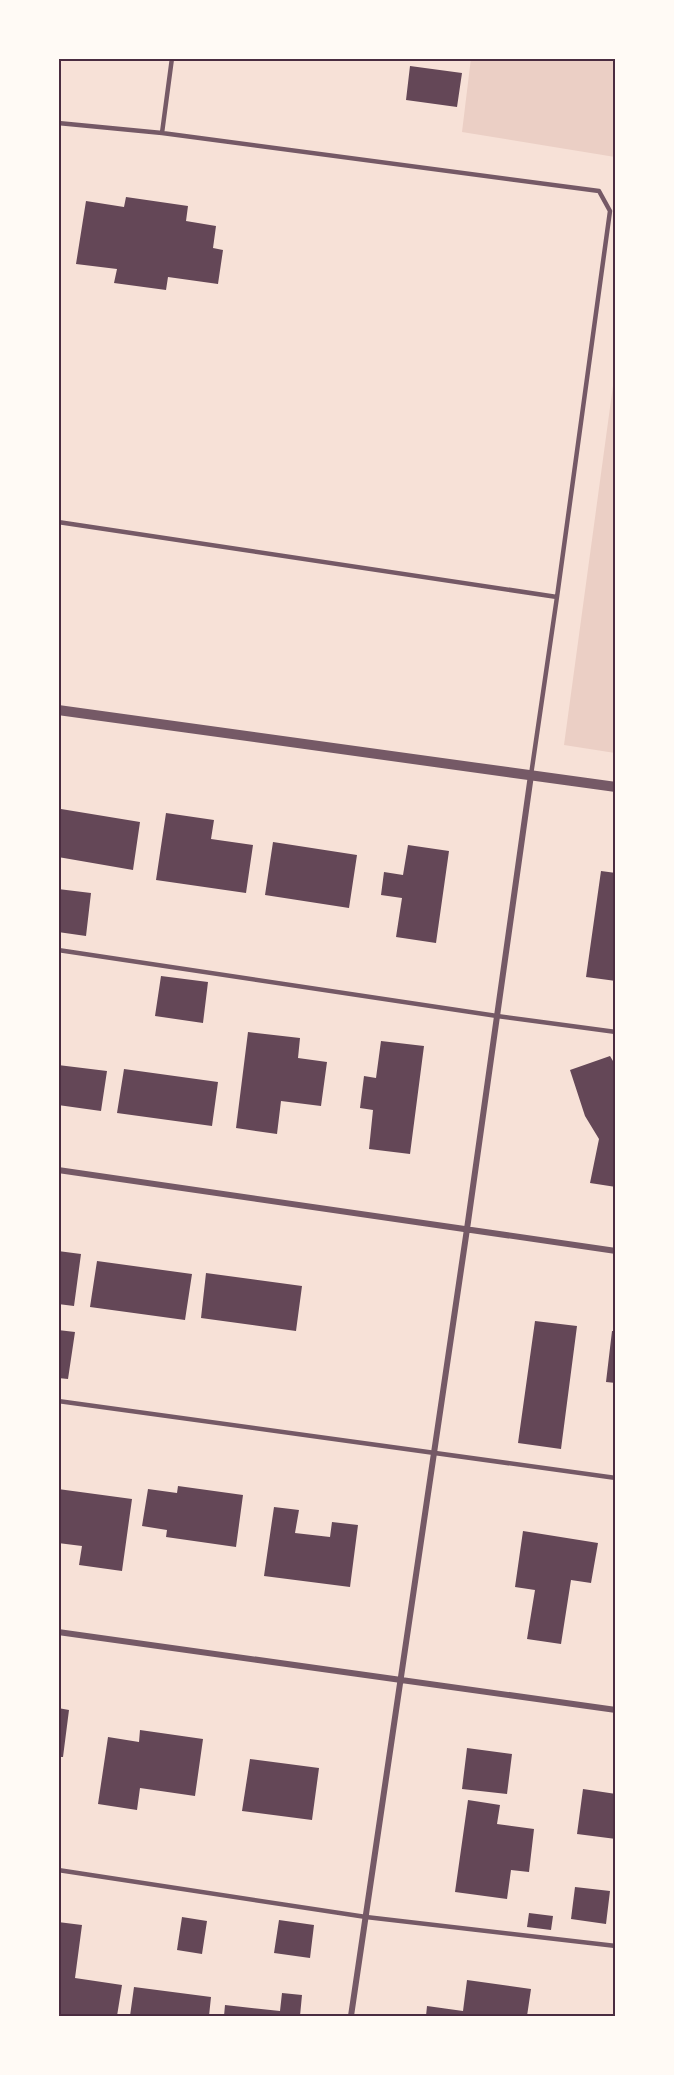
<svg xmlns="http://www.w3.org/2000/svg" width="674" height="2075" viewBox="0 0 674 2075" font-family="Arial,sans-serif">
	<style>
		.green { fill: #ebcfc5 }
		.building { fill: #644757 }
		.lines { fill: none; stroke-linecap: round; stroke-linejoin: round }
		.service { stroke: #755966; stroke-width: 4.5 }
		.minor { stroke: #755966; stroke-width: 6 }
		.tertiary { stroke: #755966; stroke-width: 10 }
		.neatline { fill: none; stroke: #4a2c40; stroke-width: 2 }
	</style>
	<rect width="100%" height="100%" fill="#f7e1d7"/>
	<path class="green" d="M471,58l144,1v98l-153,-25z
		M615,371v382l-51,-8z"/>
	<path class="building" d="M410,66l52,7 -5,34 -51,-7z
		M126,197l62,9 -2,15 30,5 -3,22 10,2 -5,34 -50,-7 -2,13 -52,-7 3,-14 -41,-5 10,-63 38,6z
		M61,809l79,13 -7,48 -75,-13v-34z
		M166,813l48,7 -3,19 42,6 -7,48 -90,-13z
		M273,842l84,13 -8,53 -84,-13z
		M408,845l41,6 -13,92 -40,-6 6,-39 -21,-3 3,-23 19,3z
		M601,871l15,2v108l-30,-4z
		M58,889l33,4 -5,43 -28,-4z
		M161,976l47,6 -5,41 -48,-7z
		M248,1032l52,6 -2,20 29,4 -6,44 -40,-5 -4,33 -41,-6z
		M381,1041l43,5 -14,108 -41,-5 4,-39 -13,-2 4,-32 12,2z
		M610,1056l6,10v121l-26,-4 9,-44 -14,-23 -15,-46z
		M58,1065l49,6 -6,40 -43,-6z
		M124,1069l94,13 -6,44 -95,-13z
		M58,1251l23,3 -7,52 -16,-2z
		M97,1261l95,13 -7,46 -95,-13z
		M206,1273l96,13 -6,45 -95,-13z
		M535,1321l42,5 -16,123 -43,-6z
		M58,1330l17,2 -7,47 -10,-1z
		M612,1331h4v52l-10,-1z
		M178,1486l65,9 -7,52 -70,-10 1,-7 -25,-4 6,-37 29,4z
		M58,1489l74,10 -10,72 -43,-6 3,-19 -24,-3z
		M274,1507l25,3 -4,23 35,4 2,-15 26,3 -8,62 -86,-11z
		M523,1531l75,12 -7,40 -20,-3 -10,64 -34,-5 8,-49 -20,-3z
		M58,1708l11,2 -6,47h-5z
		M140,1730l63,9 -8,57 -55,-8 -3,22 -39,-6 10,-67 31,5z
		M467,1748l45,6 -5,40 -45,-5z
		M250,1759l69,9 -7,52 -70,-9z
		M583,1789l33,5v45l-39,-5z
		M468,1800l32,5 -3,19 37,5 -5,43 -18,-2 -4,29 -52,-7z
		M575,1887l35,4 -4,33 -35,-5z
		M529,1913l24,3 -2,14 -24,-3z
		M182,1917l25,4 -5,33 -25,-4z
		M279,1920l35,5 -4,33 -36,-5z
		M58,1922l24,3 -7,53 47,7 -5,31h-59z
		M467,1980l64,9 -4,27h-101l1,-10 36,5z
		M134,1987l77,10 -2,19h-79z
		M282,1993l20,2 -2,21h-76l1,-11 55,6z"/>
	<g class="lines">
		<path class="service" d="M58,123l104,10 10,-75
			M162,133l437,58 11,20 -53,386
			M58,522l499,75 -26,178
			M58,950l439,66 119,16
			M58,1401l558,77
			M58,1870l308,47 250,29"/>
		<path class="minor" d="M58,1170l558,81
			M58,1632l558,78
			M351,2016l116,-787 64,-454"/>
		<path class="tertiary" d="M58,710l558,77"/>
	</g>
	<rect width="674" height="2075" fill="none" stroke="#fffaf5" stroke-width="120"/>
	<rect x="60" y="60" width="554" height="1955" class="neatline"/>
</svg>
